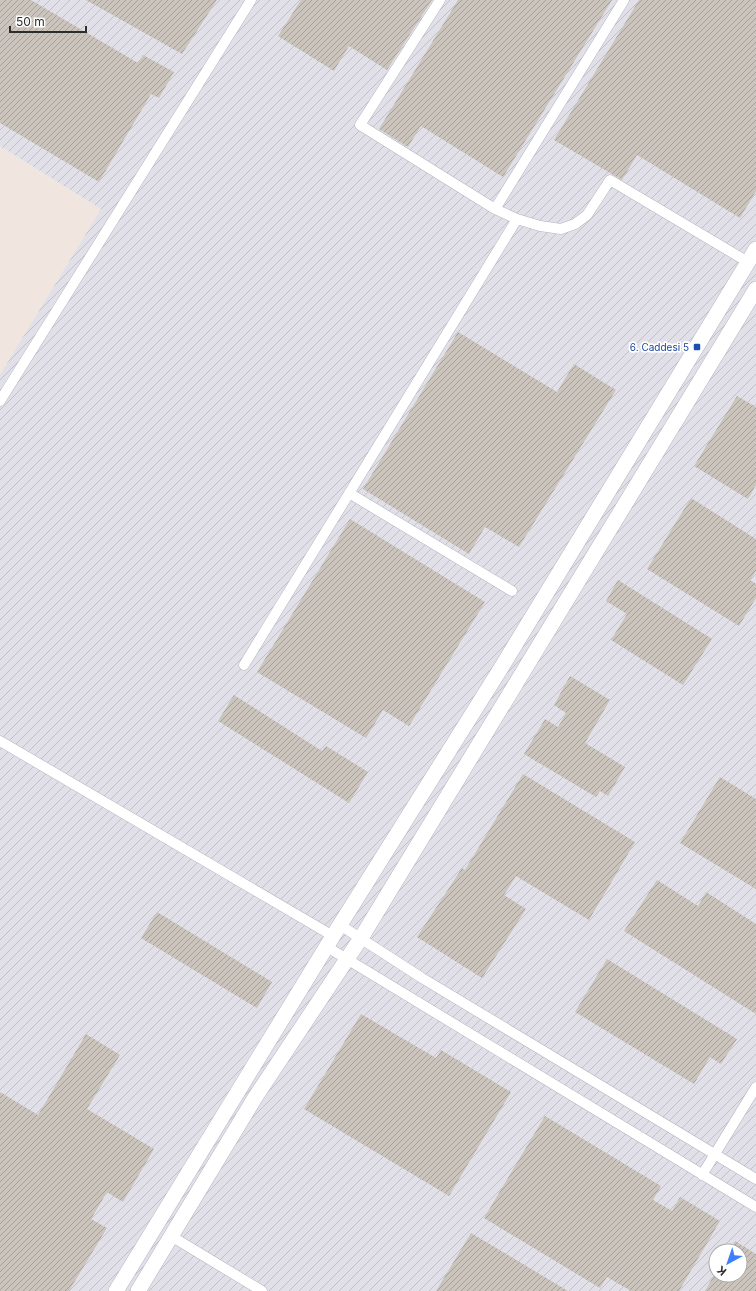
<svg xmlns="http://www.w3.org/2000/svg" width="756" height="1291" viewBox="0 0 756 1291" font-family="Inter,sans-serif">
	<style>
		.industrial { fill: url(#industrial-furrows); fill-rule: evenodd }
		.building { fill: url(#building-hatch) }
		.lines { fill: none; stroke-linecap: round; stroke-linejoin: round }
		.street-casing { stroke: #b3b7c2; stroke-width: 11 }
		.secondary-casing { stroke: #b3b7c2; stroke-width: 16 }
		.street { stroke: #fff; stroke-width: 10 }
		.secondary { stroke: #fff; stroke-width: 15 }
		.transit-dot { fill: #1a4fb4; stroke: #fff; stroke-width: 1.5 }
		.labels { text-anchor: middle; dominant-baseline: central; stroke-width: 3.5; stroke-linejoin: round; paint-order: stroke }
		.transit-label { font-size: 10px; fill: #164399; stroke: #fff; text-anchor: end }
	</style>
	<defs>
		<pattern id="industrial-furrows" width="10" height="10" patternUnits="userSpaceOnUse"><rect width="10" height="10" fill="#e1e0e8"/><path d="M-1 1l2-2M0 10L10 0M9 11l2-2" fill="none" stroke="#c1c0c7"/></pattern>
		<pattern id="building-hatch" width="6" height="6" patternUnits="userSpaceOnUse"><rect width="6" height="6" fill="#cbc4bd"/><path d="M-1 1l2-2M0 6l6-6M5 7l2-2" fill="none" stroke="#a5a09a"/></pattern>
	</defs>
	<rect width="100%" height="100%" fill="#f0e6df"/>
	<path class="industrial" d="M0,0h756v1291h-756v-916l101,-166 -101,-63zM716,1251h24v24h-24z"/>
	<path class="building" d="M0,0h31l107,63 5,-8 31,17 -15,26 -8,-4 -52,88 -99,-59z
		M86,0h131l-35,54z
		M301,0h131l-45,70 -38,-24 -15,25 -56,-35z
		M458,0h154l-109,177 -82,-51 -13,21 -29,-18z
		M639,0h117v191l-16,27 -103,-63 -15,25 -68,-40z
		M458,332l99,60 17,-28 42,26 -97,157 -34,-20 -16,27 -106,-65z
		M737,396l19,11v78l-8,14 -54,-33z
		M691,498l65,41v32l-6,9 6,4v14l-17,28 -92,-57z
		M350,519l135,83 -76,124 -26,-16 -17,28 -109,-66z
		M618,580l94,59 -29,46 -72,-45 16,-26 -21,-13z
		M570,676l40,24 -25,43 40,24 -17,29 -8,-5 -4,6 -72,-43 21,-35 13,8 8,-14 -12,-8z
		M234,695l88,56 4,-5 42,26 -19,31 -131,-82z
		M523,774l112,68 -46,78 -73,-44 -12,19 22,14 -44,69 -65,-41 45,-69 3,2z
		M720,777l36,22v90l-76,-46z
		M657,880l41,26 8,-14 50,32v90l-132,-83z
		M157,912l115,70 -15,26 -116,-70z
		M607,959l130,80 -16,25 -11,-7 -16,27 -119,-72z
		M361,1014l75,44 5,-8 70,42 -62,104 -145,-87z
		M86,1034l34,21 -33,54 67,40 -31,53 -16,-10 -16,27 16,9 -38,63h-69v-199l38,23z
		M545,1116l116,70 -8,14 19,11 8,-14 40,24 -41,70h-48l-24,-14 -7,11 -116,-70z
		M471,1233l97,58h-132z
		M735,1241l21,13v37h-51l9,-16h26v-24h-11z"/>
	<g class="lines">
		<g class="street-casing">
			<path id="street" d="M440,0l-80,125 135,84 22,10 23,7 21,3 14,-5 12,-9 23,-35 138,82
				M495,209l129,-209
				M0,401l251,-401
				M349,493l163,98
				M244,665l273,-446
				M0,741l333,195
				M340,925l82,53 334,201
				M327,947l429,260
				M702,1175l54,-88
				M171,1236l91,55"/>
		</g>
		<g class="secondary-casing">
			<path id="secondary" d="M116,1291l217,-355 168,-268 255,-419
				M138,1291l118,-195 105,-158 395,-649"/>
		</g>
		<use href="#street" class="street"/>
		<use href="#secondary" class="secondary"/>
	</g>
	<rect class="transit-dot" x="693" y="343" width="8" height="8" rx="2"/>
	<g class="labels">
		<g class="transit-label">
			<text x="689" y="347">6. Caddesi 5</text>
		</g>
	</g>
	<g transform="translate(728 1263) rotate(220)"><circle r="19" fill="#ffffff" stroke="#ababab"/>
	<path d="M0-3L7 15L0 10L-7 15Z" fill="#3d7fff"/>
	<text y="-6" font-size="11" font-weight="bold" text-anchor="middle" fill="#2d2d2d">K</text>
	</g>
	<path d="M10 26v6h76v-6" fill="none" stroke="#2d2d2d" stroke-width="2"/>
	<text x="16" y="26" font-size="12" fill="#2d2d2d" stroke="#ffffff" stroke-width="3" paint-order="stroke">50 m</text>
</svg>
